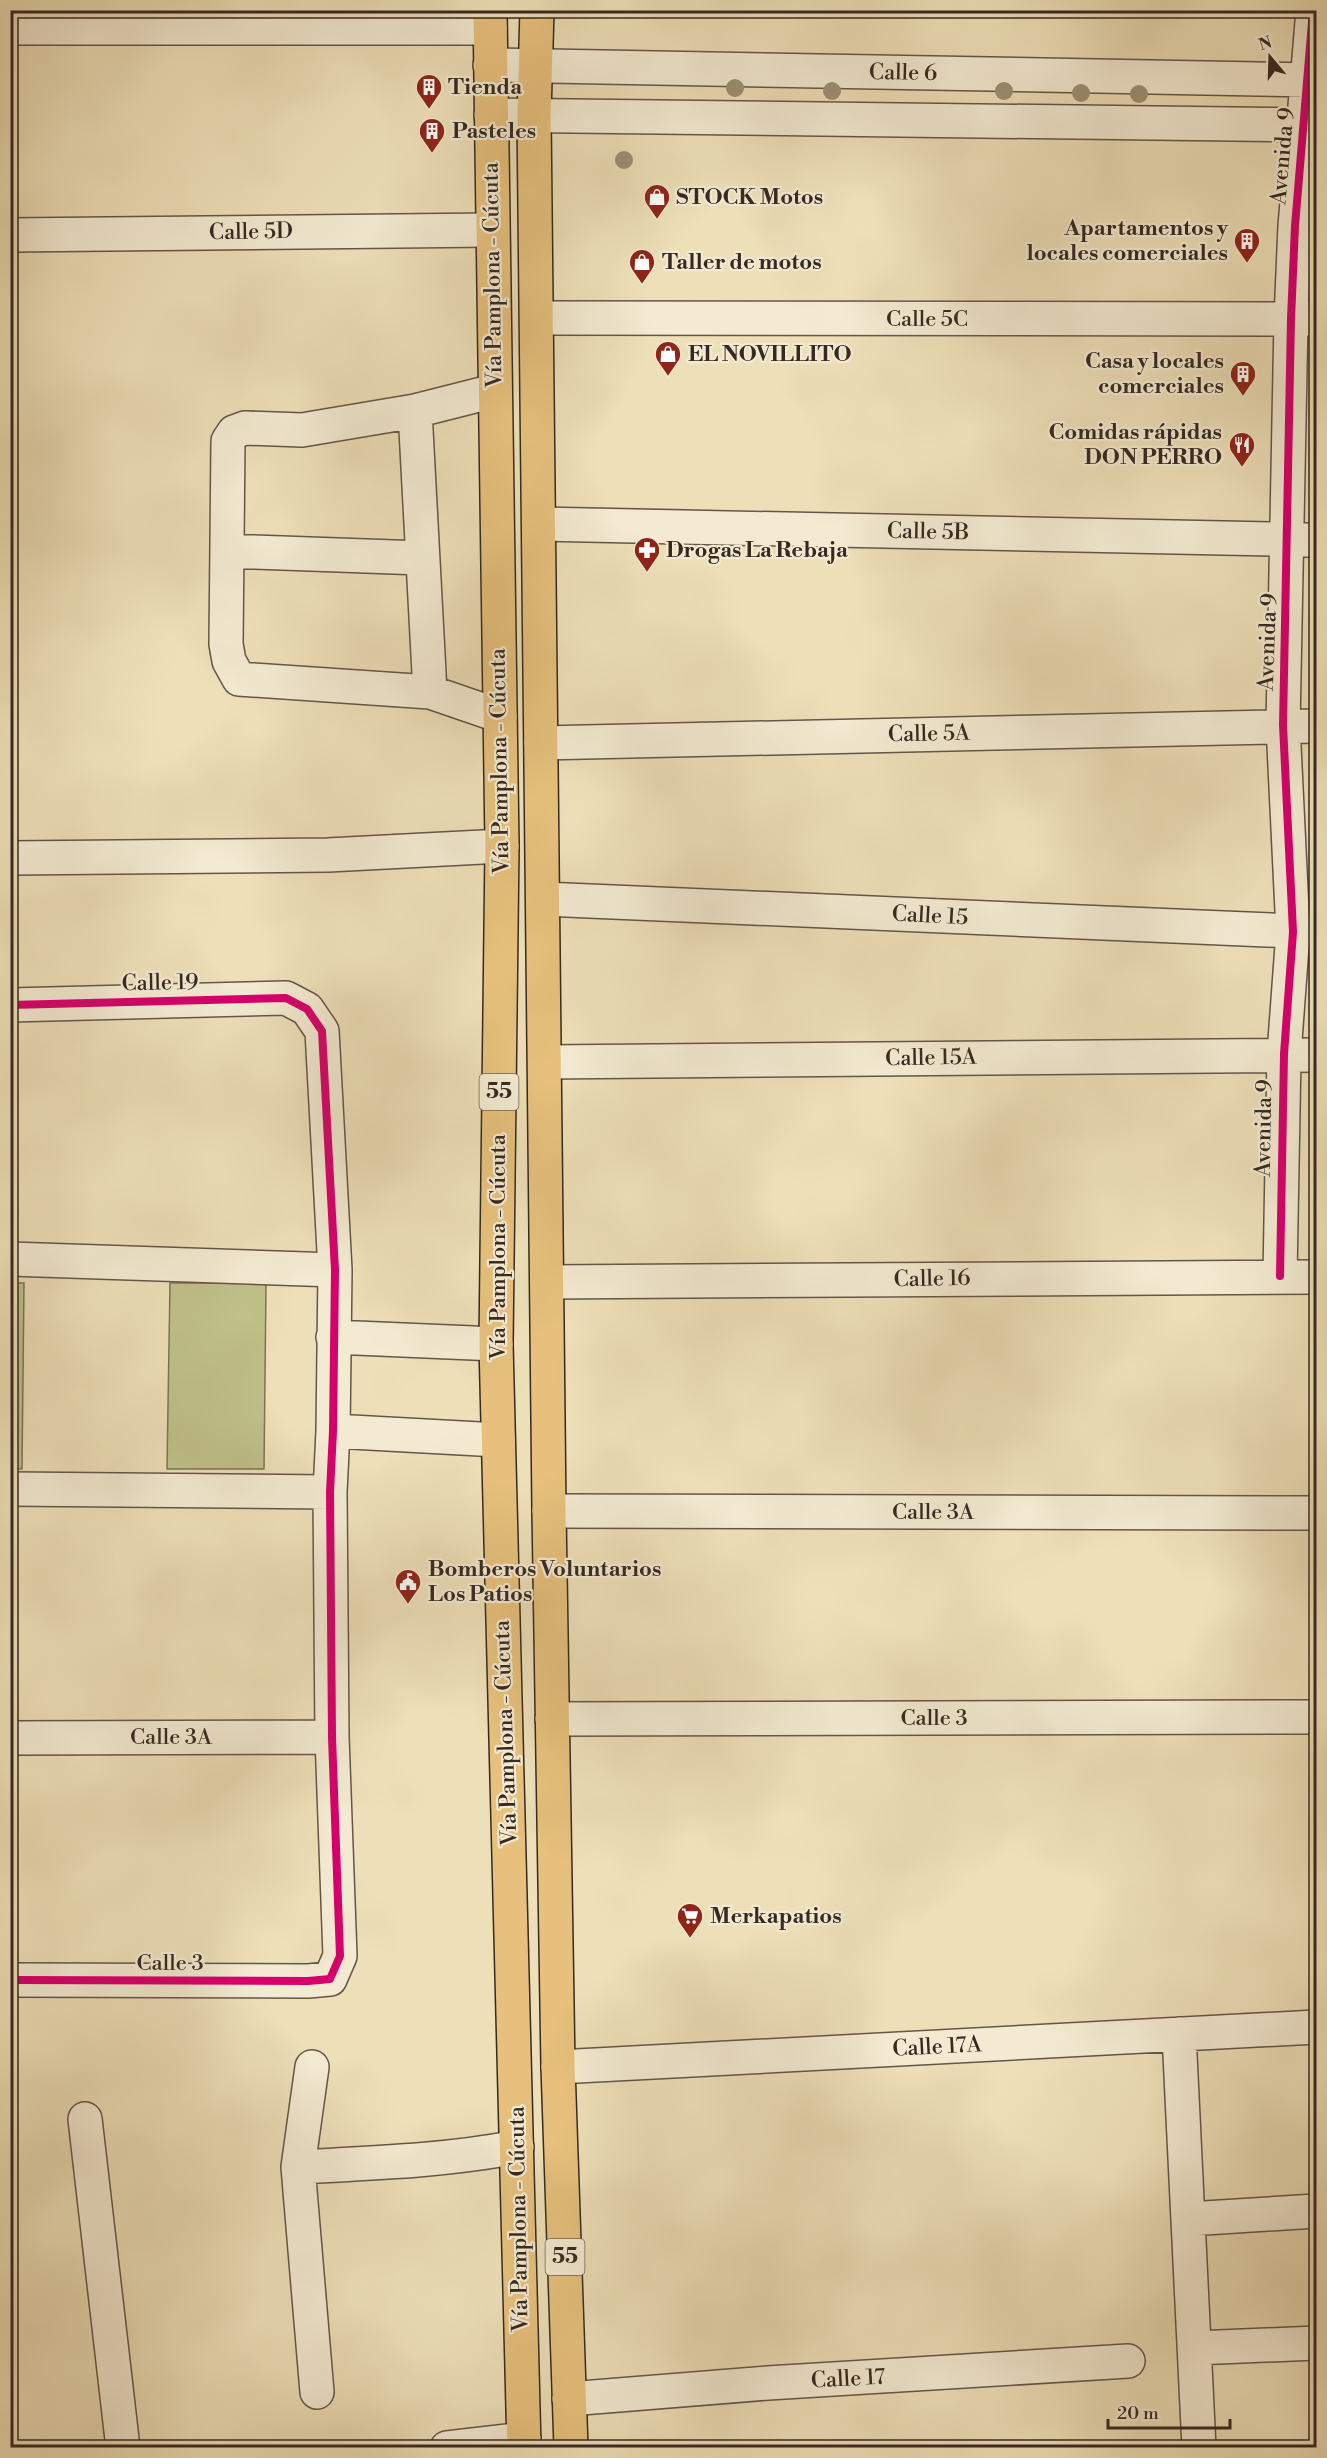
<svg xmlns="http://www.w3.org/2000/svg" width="1327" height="2458" viewBox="0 0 1327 2458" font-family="'Libre Bodoni',serif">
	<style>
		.green { fill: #c0c08a; stroke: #7b7456; stroke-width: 1.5 }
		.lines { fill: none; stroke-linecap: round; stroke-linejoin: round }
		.minor-casing { stroke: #645648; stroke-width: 36 }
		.highway-casing { stroke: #362922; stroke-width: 36 }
		.minor { stroke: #f3ead1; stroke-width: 33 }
		.highway { stroke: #e6c07c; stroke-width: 33 }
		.cycleway-casing { stroke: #f3ead1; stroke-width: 11 }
		.cycleway { stroke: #d6006c; stroke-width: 8 }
		.tree { fill: #9b9074 }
		.labels { text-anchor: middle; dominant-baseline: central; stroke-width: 4.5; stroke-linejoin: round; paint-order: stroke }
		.shield { fill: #f3ead1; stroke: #6f6356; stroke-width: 1.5 }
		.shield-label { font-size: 21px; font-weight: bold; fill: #362922 }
		.street-label { font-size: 22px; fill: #362922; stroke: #f3ead1 }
		.poi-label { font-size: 22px; font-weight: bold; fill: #362922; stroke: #f3ead1; text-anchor: start }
	</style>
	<rect width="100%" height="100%" fill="#eddfb8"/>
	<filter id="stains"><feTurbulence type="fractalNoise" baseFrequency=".00333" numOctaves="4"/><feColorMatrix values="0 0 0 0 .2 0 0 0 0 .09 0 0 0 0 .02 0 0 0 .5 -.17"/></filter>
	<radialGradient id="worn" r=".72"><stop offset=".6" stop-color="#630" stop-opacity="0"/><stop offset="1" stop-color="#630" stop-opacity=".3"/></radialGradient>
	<path class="green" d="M11,1283h13l-2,186h-11z
		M170,1283h96l-2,186h-97z"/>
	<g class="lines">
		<g class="minor-casing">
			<path id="minor" d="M10,28h480
				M490,65l826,15
				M491,115l825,10
				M10,235l482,-5
				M537,318l779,1
				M494,391l-79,20 -113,19 -57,-2 -11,4 -6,9 -2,203 3,17 10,18 191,13 70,24
				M415,411l15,281
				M539,524l777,16
				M227,551l195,7
				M541,743l775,-17
				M10,858l318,-3 174,-9
				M543,899l773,33
				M10,1005l276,-7 21,11 15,22 13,239 -2,161 -3,61 2,245 8,219 -10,23 -22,2 -298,-1
				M545,1062l771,-7
				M10,1259l325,11
				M1280,1276l4,-222 9,-122 -10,-207 8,-406 4,-93 18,-216
				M547,1282l769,-5
				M333,1337l163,7
				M333,1431l165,9
				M10,1489l320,3
				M549,1511l767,2
				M552,1719l764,-2
				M10,1738l322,-1
				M1179,2034l20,414
				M312,2067l-14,100 19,225
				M558,2067l758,-40
				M85,2119l38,329
				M298,2167c74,-4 146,-6 219,-20
				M1189,2219l127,-8
				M1195,2348l121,-5
				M569,2399l199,-16 360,-22
				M447,2448l77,-9"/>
		</g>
		<g class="highway-casing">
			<path id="highway" d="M490,10l12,836 -6,498 28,1104
				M537,10l-3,105 15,1396 9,556 13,381"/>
		</g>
		<use href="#minor" class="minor"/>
		<use href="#highway" class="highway"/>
		<g class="cycleway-casing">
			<path id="cycleway" d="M10,1005l276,-7 21,11 15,22 13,239 -2,161 -3,61 2,245 8,219 -10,23 -22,2 -298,-1
				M1280,1276l4,-222 9,-122 -10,-207 8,-406 4,-93 18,-216"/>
		</g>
		<use href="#cycleway" class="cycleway"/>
	</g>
	<g class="tree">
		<circle cx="735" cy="88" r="9"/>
		<circle cx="832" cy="91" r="9"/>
		<circle cx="1004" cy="91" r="9"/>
		<circle cx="1081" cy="93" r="9"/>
		<circle cx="1139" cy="94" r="9"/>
		<circle cx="624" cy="160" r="9"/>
	</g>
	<defs>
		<g id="building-pin" transform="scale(1.35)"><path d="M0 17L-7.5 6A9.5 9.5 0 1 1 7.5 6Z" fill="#8f2418" stroke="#f3ead1"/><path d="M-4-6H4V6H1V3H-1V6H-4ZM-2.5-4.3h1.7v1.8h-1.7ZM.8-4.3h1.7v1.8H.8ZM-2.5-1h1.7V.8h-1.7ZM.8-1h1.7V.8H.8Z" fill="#fff"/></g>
		<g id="shop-pin" transform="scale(1.35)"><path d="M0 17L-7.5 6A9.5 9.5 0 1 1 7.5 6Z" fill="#8f2418" stroke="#f3ead1"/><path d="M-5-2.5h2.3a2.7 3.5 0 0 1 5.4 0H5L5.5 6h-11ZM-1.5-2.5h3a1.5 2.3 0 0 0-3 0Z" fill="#fff"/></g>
		<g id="restaurant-pin" transform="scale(1.35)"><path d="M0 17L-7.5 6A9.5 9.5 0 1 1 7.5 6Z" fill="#8f2418" stroke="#f3ead1"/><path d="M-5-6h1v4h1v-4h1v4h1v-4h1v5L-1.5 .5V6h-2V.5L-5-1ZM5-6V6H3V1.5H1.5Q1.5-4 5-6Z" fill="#fff"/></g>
		<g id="pharmacy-pin" transform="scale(1.35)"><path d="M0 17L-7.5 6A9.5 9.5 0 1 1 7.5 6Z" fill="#8f2418" stroke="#f3ead1"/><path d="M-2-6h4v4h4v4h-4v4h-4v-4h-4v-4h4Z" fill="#fff"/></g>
		<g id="civic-pin" transform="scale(1.35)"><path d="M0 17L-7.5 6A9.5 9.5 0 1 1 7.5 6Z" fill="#8f2418" stroke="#f3ead1"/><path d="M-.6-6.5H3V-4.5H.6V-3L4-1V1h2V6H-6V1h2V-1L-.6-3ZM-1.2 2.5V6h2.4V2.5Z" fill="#fff"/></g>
		<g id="supermarket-pin" transform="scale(1.35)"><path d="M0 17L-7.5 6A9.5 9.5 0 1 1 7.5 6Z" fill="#8f2418" stroke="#f3ead1"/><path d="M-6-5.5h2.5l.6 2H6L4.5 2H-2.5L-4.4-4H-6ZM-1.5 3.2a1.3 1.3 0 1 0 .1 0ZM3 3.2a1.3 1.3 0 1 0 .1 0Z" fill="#fff"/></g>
	</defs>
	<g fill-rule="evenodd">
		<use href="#building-pin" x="429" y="87"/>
		<use href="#building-pin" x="432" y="131"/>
		<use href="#shop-pin" x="657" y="197"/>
		<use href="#building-pin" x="1247" y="241"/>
		<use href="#shop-pin" x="642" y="262"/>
		<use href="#shop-pin" x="668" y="354"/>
		<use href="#building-pin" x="1243" y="374"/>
		<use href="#restaurant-pin" x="1242" y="445"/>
		<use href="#pharmacy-pin" x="647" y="550"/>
		<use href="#civic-pin" x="408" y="1582"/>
		<use href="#supermarket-pin" x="690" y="1916"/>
	</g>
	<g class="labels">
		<g class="shield">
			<rect x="479.5" y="1074" width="39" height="36" rx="4.5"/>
			<rect x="545.5" y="2239" width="39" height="36" rx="4.5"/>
		</g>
		<g class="shield-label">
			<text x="499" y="1092">55</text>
			<text x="565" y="2257">55</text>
		</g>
		<g class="street-label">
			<text transform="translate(903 73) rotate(1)">Calle 6</text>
			<text transform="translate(1283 156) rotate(-85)">Avenida 9</text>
			<text transform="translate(251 232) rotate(-1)">Calle 5D</text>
			<text transform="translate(493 275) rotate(-91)">Vía Pamplona - Cúcuta</text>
			<text x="927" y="319">Calle 5C</text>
			<text transform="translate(928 532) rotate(1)">Calle 5B</text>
			<text transform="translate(1268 642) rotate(-88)">Avenida 9</text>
			<text transform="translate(929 734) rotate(-1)">Calle 5A</text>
			<text transform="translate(500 761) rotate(-91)">Vía Pamplona - Cúcuta</text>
			<text transform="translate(930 916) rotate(3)">Calle 15</text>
			<text transform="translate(160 983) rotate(-1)">Calle 19</text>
			<text transform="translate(931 1058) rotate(-1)">Calle 15A</text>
			<text transform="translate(1264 1128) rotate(-89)">Avenida 9</text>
			<text transform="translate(498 1247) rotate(-90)">Vía Pamplona - Cúcuta</text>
			<text transform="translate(932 1279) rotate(-1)">Calle 16</text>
			<text x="933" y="1512">Calle 3A</text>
			<text x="934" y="1718">Calle 3</text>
			<text transform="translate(506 1733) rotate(-92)">Vía Pamplona - Cúcuta</text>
			<text x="171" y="1737">Calle 3A</text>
			<text x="170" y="1963">Calle 3</text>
			<text transform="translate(937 2047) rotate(-3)">Calle 17A</text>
			<text transform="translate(519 2219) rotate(-91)">Vía Pamplona - Cúcuta</text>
			<text transform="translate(848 2379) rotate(-3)">Calle 17</text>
		</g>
		<g class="poi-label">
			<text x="448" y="87">Tienda</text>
			<text x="452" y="131">Pasteles</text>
			<text x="676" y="197">STOCK Motos</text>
			<text x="1228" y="228" text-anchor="end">Apartamentos y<tspan x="1228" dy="25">locales comerciales</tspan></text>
			<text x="662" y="262">Taller de motos</text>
			<text x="688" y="354">EL NOVILLITO</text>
			<text x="1224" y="361" text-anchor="end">Casa y locales<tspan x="1224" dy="25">comerciales</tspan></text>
			<text x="1222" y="432" text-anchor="end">Comidas rápidas<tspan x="1222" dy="25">DON PERRO</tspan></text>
			<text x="666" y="550">Drogas La Rebaja</text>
			<text x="428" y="1569">Bomberos Voluntarios<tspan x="428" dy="25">Los Patios</tspan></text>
			<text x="710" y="1916">Merkapatios</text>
		</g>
	</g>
	<rect width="1327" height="2458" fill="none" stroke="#eddfb8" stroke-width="36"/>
	<rect x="12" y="12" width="1303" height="2434" fill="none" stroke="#362922" stroke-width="3"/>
	<rect x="18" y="18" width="1291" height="2422" fill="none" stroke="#362922" stroke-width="1.5"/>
	<g transform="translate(1270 57) rotate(341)" stroke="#f3ead1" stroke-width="4.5" paint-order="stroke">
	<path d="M0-4.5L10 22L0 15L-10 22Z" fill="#362922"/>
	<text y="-9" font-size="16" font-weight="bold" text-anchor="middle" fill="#362922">N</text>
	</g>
	<path d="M1108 2419v9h122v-9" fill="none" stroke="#362922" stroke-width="3"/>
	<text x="1117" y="2419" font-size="18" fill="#362922" stroke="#f3ead1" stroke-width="4.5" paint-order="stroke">20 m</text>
	<rect width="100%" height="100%" filter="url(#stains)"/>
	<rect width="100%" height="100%" fill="url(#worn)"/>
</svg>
